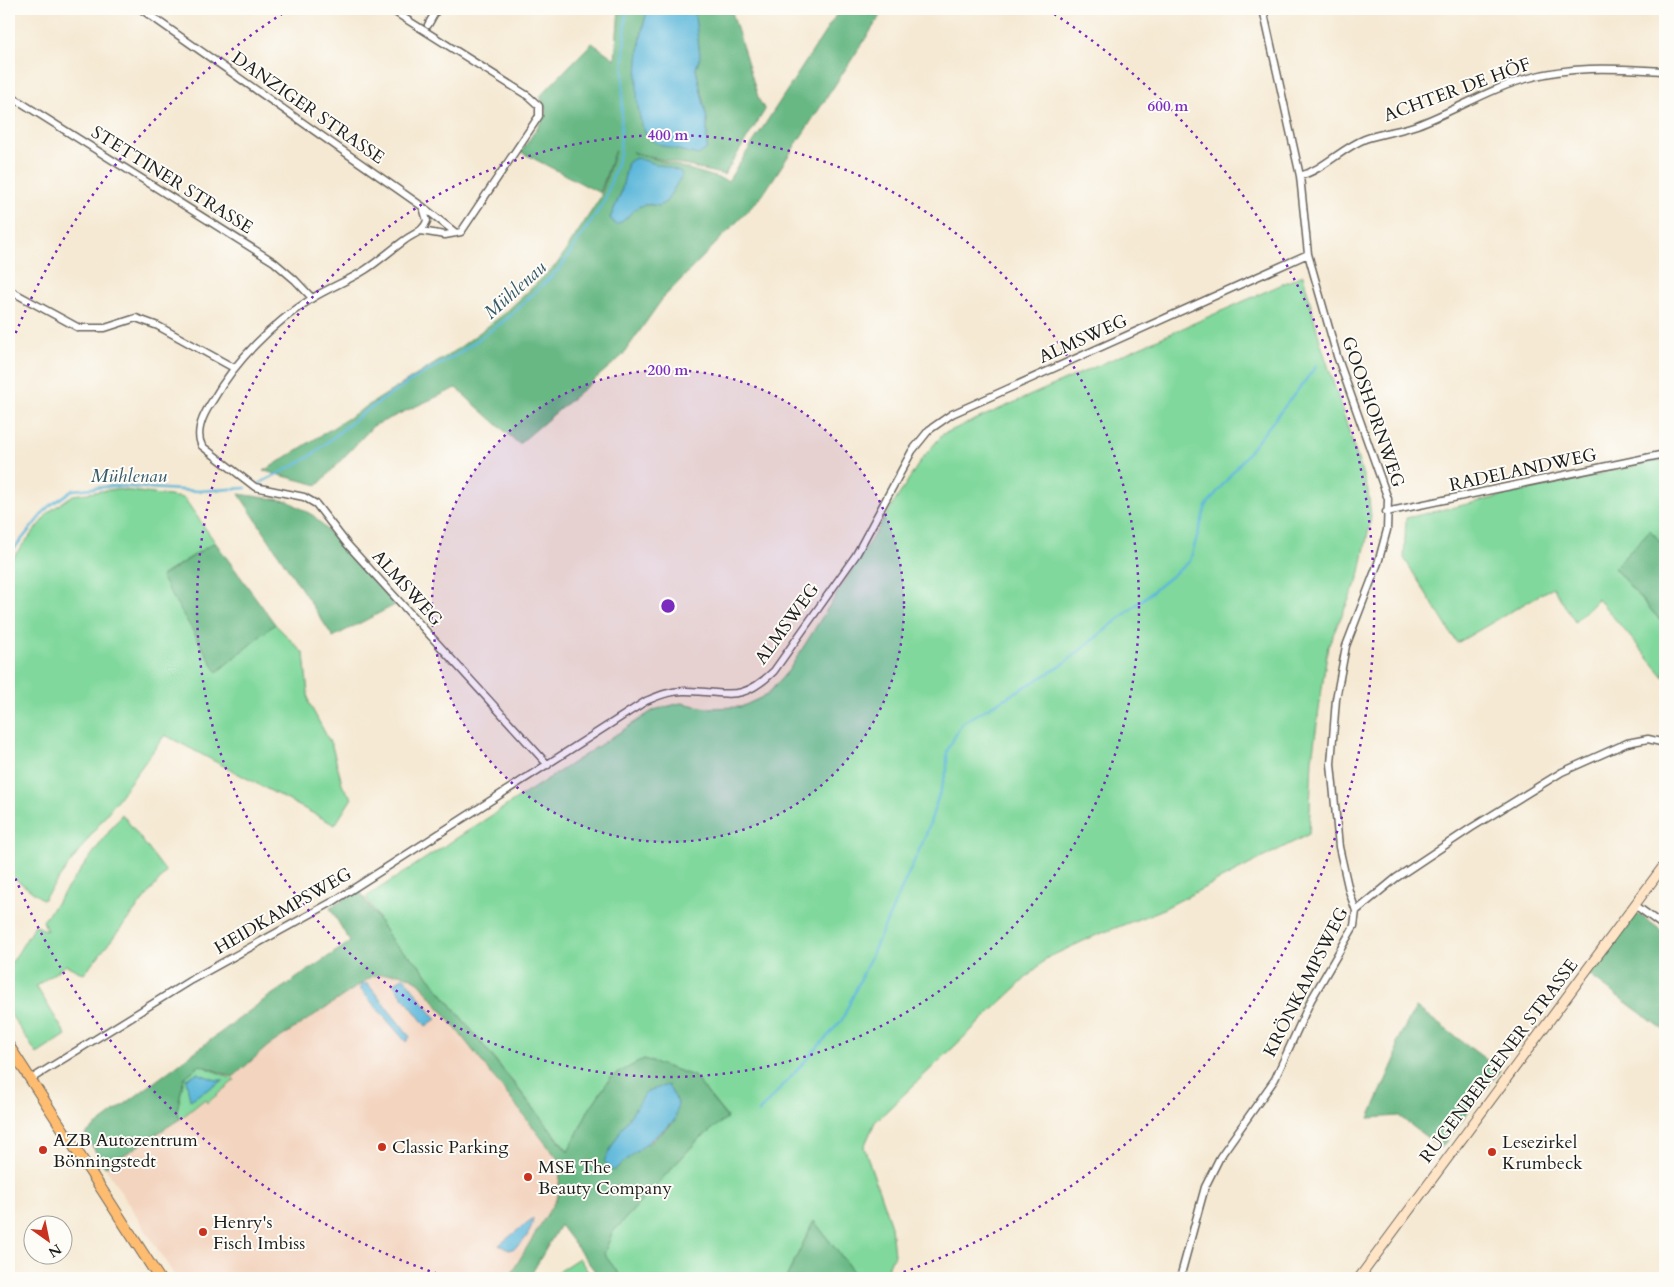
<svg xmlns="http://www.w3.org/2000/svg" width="1674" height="1287" viewBox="0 0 1674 1287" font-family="Cardo,serif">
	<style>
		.built { fill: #f3d4bf }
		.green { fill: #80d89c; stroke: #4e7a5c }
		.forest { fill: #68b884; stroke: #426a50; fill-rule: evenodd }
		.water { fill: #5cb7da; stroke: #3c6a7b }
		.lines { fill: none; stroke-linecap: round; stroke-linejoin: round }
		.stream { stroke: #5cb7da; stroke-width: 2.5 }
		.minor-casing { stroke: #68645c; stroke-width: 9 }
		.secondary-casing { stroke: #68645c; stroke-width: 11 }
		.primary-casing { stroke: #68645c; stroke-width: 12 }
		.minor { stroke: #fff; stroke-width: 6 }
		.secondary { stroke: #ffe4c6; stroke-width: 9 }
		.primary { stroke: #febc70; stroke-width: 10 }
		.ring { fill: none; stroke: #7b2cbf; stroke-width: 2.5; stroke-dasharray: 2.5 5 }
		.poi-dot { fill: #c8321e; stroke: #fdfcf7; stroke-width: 2 }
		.labels { text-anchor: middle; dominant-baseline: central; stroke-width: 4; stroke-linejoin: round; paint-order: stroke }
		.street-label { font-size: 18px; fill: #1c1c1c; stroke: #fdfcf7 }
		.poi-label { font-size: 18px; fill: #1c1c1c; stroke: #fdfcf7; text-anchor: start }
		.water-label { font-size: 19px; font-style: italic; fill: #365a68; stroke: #fdfcf7 }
		.centre { fill: #7b2cbf; stroke: #fdfcf7; stroke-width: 2.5 }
		.ring-label { font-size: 15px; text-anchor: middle; font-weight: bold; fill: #7b2cbf; stroke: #fdfcf7; stroke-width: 4; stroke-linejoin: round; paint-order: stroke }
	</style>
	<rect width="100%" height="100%" fill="#fdfcf7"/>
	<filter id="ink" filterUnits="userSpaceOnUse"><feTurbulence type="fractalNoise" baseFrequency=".02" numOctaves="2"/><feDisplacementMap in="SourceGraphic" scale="10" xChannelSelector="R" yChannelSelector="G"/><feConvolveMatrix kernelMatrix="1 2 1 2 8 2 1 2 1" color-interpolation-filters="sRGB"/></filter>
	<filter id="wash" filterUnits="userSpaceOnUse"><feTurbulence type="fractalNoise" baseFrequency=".0096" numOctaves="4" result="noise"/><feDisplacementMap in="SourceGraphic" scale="20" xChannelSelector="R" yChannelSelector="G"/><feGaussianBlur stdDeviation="1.12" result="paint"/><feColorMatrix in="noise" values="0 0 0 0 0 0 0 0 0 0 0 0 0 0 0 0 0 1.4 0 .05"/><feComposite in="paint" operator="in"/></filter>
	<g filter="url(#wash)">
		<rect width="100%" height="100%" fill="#f5e9d3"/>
		<path class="built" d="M392,973l14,1 14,9 141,180 -3,33 -49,82h-333l-71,-111 75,-49 53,-41 35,-31 105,-70z"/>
		<path class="green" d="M1303,275l17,66 48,150 3,26 -12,60 -31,69 -16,113 -3,75 -150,77 -67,26 -45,21 -172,164 -11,25 27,79 3,29 -11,23h-25l-44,-57 -28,57h-164l-18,-24 8,-21 86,-93 29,-23 -33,-41 -50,-17 -33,18 -23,34 -19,41 -152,-190 -24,-18 -27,-47 288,-187 27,-7 26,5 34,-1 26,-12 22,-25 132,-210 22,-26z
			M1665,459v88l-14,-16 -37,37 51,58v52l-67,-79 -23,23 -22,-35 -96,56 -53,-85 2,-40z
			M116,489l68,9 31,44 -54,34 56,95 58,-47 29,30 5,49 23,43 11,41 9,11 -17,27 -170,-90 -122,165 -34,-26v-312l41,-51 23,-16z
			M122,814l44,58 -82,102 -18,-9 -30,21 30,49 -29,19 -28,-42v-49l4,-2 22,-36 12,6 -4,-10z
			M200,1065l35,15 -28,23 -2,-4 -25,20 -3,-9 7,-32z
			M579,1258l13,20h-44z"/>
		<path class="forest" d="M619,9h29c-13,38 -11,77 -7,117l66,23v-30l-11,-50 4,-13 -6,-47h37l28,91 6,10 -41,65 -92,-23 96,29 112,-172h36l5,6 -119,181 -99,102 -41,58 -103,88 -63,-56 -83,38 -55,59 -54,-14 191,-120 49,-37 53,-50 43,-66 15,-48 -15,43 -79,-41 26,-39 -7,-17 52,-53 23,16zM628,162l31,44c-23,-5 -28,4 -43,19l-6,-7 11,-25z
			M239,494l49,7 26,15 81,89 -62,32z
			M1650,530l15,17v79l-51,-58z
			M215,542l60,82 -58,48 -56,-95z
			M359,890l35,54 23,18 151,190 20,-41 23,-34 33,-18 50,17 33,42 -29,22 -86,93 -8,21 18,24h-22l-40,-53 -31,53 -17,-6 46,-76 3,-33 -141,-180c-18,-12 -26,-10 -47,-7l-105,70 -35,31 -33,-12 -16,13 -7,32 3,9 -75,48 -20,-33 179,-134 86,-58 -20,-34zM675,1121l-27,23 -26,-16z
			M1636,912l29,21v98l-76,-56z
			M1416,1007l84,63 -59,78 -42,-32 -30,2 27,-61 1,-16z
			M814,1221l44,57h-72z"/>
		<path class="water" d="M648,9h46l6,47 -4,13 11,50v30l-9,6c-11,-3 -41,-9 -48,-16 -22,-22 -12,-102 -2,-130z
			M636,158l44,13 2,4 -16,27 -7,4c-27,-6 -23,9 -43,19l-6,-7 11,-25 7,-31z
			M404,977l32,42 -10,7 -33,-42z
			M361,984h7l42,53 -4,5 -45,-52z
			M197,1073l19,7h8l-34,20 -4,-21z
			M668,1085l10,18 -3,17 -62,51 -9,-10 18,-33 25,-37z
			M533,1218c-1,13 -10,29 -24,32l-10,-5z"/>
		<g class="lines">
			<path class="stream" d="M260,483l48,-25 55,-45 49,-33 46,-26 50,-36 53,-51 44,-67 15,-46 6,-145
				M9,555l39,-48 25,-17 41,-4 84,5 48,-3
				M758,1113l84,-93 84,-185 21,-65v-19l15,-28 99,-57 129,-105 16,-55 110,-139"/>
		</g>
	</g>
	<g filter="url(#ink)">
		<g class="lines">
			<g class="minor-casing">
				<path id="minor" d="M141,9l282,198 33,26
					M390,9l138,87 11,10v10l-78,116 -16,3 -24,-4
					M1263,9l37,167 8,78 29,102 51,143 -1,31 -9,33 -32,83 -10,53 -5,65 8,83 10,44 7,20
					M428,25l9,-16
					M9,95l265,167 21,18 17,18
					M1300,176c24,-7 42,-28 65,-37 17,-6 35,-8 52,-14 38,-14 73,-37 112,-47 46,-13 90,-9 136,-7
					M423,207l4,14c-4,11 -14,13 -22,19 -14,10 -26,21 -40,30 -17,11 -37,18 -54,29 -39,25 -75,61 -98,101 -9,13 -19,31 -11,46l53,41 49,10 12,7 31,40 201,221
					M9,290l70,38h26l31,-10 22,8 76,42
					M1386,512l279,-58
					M1635,905l30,22
					M31,1079l160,-99 143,-79 312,-200c12,-5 23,-10 37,-10 43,-1 55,15 91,-20l82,-116 56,-104 17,-21 23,-16 356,-160
					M1180,1278l25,-91 15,-30 55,-78 36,-79 43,-74 2,-15 40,-33 75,-50 91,-56 65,-29 21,-4 17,4"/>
			</g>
			<g class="secondary-casing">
				<path id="secondary" d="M1359,1278l306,-414"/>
			</g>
			<g class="primary-casing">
				<path id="primary" d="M9,1046l150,232"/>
			</g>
			<use href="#minor" class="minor"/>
			<use href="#secondary" class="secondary"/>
			<use href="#primary" class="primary"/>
		</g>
	</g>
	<circle cx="668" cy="606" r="236" fill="#7b2cbf" fill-opacity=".12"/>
	<g class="ring">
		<circle cx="668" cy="606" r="236"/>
		<circle cx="668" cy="606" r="471"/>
		<path d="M444 1276A707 707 0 0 1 10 865M10 347A707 707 0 0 1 288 10M1048 10A707 707 0 0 1 892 1276"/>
	</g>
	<g class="poi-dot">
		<circle cx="382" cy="1147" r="5"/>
		<circle cx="43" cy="1150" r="5"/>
		<circle cx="1492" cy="1152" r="5"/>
		<circle cx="528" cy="1177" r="5"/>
		<circle cx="203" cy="1232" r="5"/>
	</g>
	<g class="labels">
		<g class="street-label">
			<text transform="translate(1457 90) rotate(-20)">ACHTER DE HÖF</text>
			<text transform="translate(308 108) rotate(35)">DANZIGER STRASSE</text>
			<text transform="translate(172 180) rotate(32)">STETTINER STRASSE</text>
			<text transform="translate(1083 339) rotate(-24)">ALMSWEG</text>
			<text transform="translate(1373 412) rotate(71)">GOOSHORNWEG</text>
			<text transform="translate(1523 470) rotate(-12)">RADELANDWEG</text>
			<text transform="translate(407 588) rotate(48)">ALMSWEG</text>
			<text transform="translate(787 624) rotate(-54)">ALMSWEG</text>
			<text transform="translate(283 911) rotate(-30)">HEIDKAMPSWEG</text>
			<text transform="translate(1306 982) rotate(-63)">KRÖNKAMPSWEG</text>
			<text transform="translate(1499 1061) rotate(-53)">RUGENBERGENER STRASSE</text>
		</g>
		<g class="poi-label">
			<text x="53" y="1140">AZB Autozentrum<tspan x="53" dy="21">Bönningstedt</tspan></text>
			<text x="1502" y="1142">Lesezirkel<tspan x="1502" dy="21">Krumbeck</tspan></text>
			<text x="392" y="1147">Classic Parking</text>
			<text x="538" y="1167">MSE The<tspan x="538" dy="21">Beauty Company</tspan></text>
			<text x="213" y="1222">Henry's<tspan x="213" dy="21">Fisch Imbiss</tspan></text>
		</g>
		<g class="water-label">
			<text transform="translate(515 290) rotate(-42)">Mühlenau</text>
			<text x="129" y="476">Mühlenau</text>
		</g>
	</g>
	<circle cx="668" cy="606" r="8" class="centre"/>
	<g class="ring-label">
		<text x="1168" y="111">600 m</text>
		<text x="668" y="140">400 m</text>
		<text x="668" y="375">200 m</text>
	</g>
	<rect width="1674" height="1287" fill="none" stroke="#fdfcf7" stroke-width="30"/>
	<g transform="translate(48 1240) rotate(147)"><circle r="24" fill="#fdfcf7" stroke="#a3a29f"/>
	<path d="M0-4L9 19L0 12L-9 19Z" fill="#c8321e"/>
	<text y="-8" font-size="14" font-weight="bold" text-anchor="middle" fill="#1c1c1c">N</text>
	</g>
</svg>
